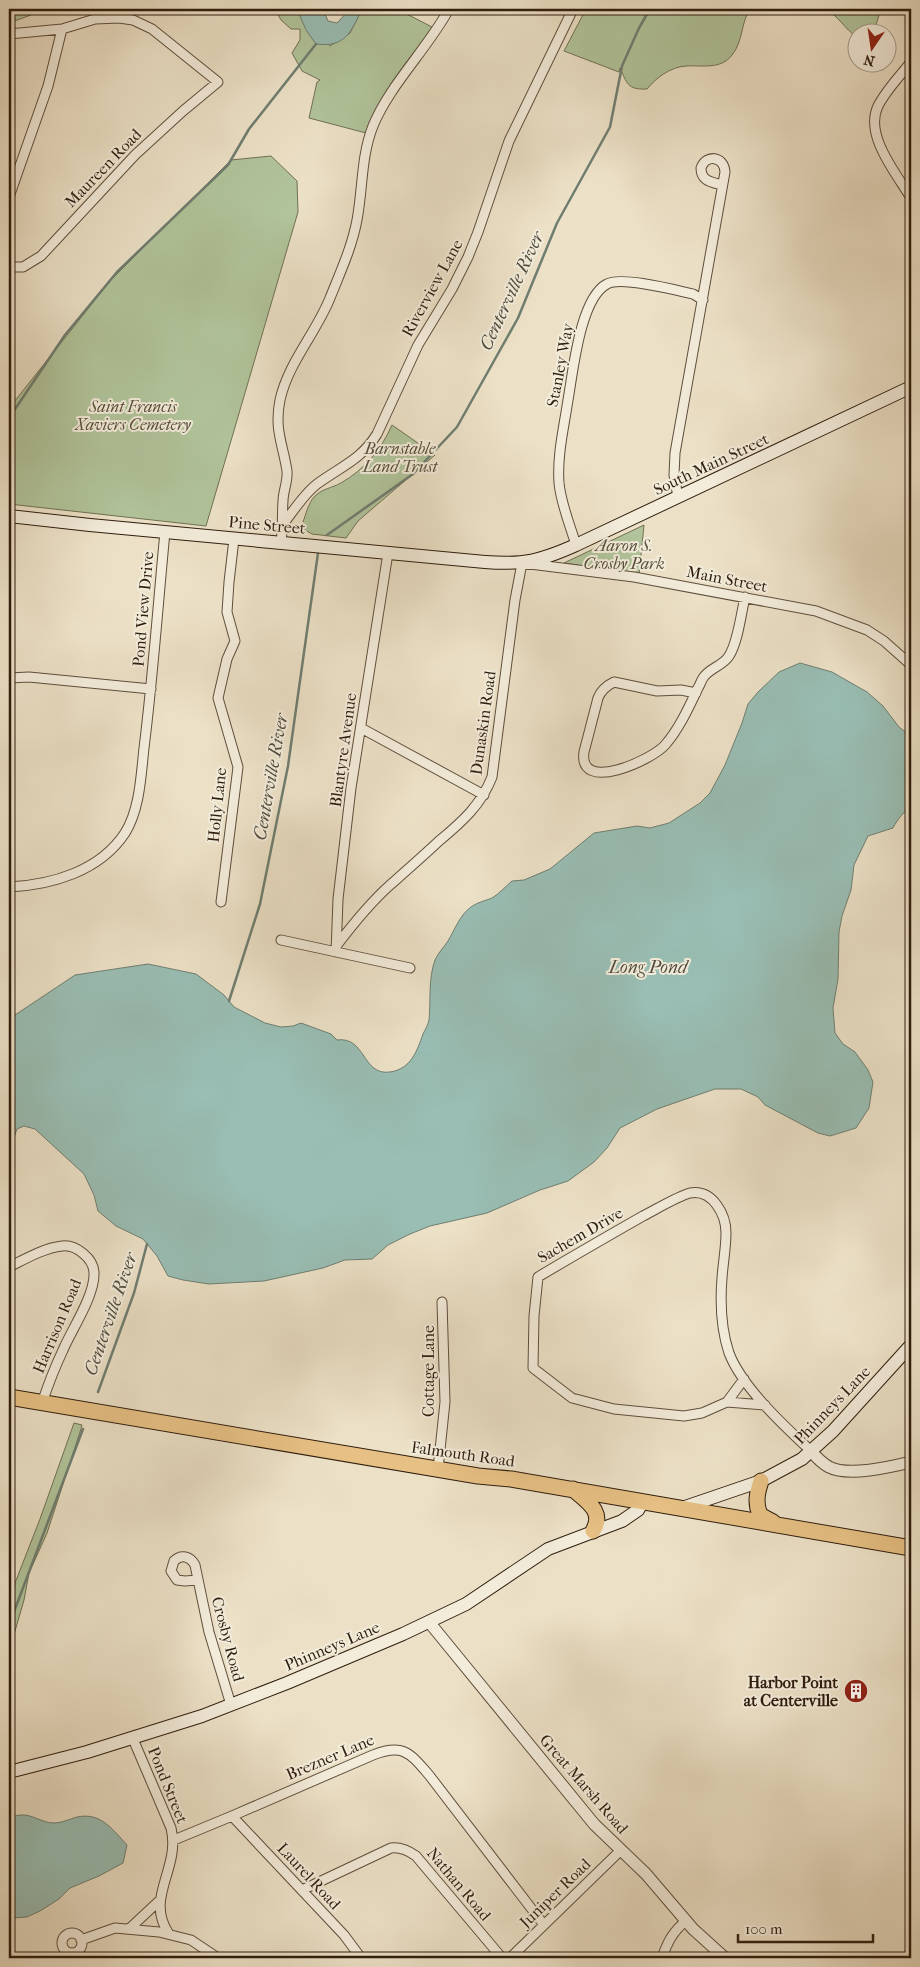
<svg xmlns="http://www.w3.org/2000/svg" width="920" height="1967" viewBox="0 0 920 1967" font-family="'IM FELL French Canon',serif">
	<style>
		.green { fill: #b1c49b; stroke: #707054 }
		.water { fill: #99beb4; stroke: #6f7e71 }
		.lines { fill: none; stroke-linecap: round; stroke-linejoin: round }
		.stream { stroke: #6f7e71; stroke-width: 2.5 }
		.minor-casing { stroke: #5e4e3c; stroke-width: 11 }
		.tertiary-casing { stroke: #5e4e3c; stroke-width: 13 }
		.secondary-casing { stroke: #2f1d0d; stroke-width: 14 }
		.primary-casing { stroke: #2f1d0d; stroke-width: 17 }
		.minor { stroke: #f3ecdb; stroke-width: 9 }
		.tertiary { stroke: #f3ecdb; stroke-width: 11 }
		.secondary { stroke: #f3ecdb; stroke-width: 12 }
		.primary { stroke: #e6c084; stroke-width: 15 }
		.labels { text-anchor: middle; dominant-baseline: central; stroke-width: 4; stroke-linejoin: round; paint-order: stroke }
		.street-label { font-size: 16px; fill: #2f1d0d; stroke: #f3ecdb }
		.park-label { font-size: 16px; font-style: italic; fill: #564f38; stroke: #f3ecdb }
		.poi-label { font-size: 16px; font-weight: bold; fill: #2f1d0d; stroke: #f3ecdb; text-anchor: end }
		.water-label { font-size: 18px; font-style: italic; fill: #4f4d3f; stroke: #f3ecdb }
	</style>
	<rect width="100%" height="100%" fill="#ece1c7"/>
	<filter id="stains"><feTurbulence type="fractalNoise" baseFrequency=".004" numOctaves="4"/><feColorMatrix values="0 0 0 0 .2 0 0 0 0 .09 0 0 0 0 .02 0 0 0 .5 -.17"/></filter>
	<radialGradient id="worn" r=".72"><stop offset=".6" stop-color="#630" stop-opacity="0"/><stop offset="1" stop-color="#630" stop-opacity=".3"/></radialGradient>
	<path class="green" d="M9,9h28l-6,6 -22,8z
		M275,9h22l1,4 32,33 20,-13 12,-24h35l35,18c-23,34 -53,66 -66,106l-57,-15 8,-36 3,-2 -18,-9 -10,-18 8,-13v-11h-9l-10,-9z
		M586,9h164c-9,13 -7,33 -18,46 -11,15 -31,10 -46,11 -16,1 -30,12 -39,23 -20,1 -20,-6 -27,-21l-1,4 -55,-21z
		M824,9h57l-7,22 -16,1 -1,5c-13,-8 -18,-22 -33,-28z
		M271,156l26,25 1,31 -92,314 -197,-22 1,-97 100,-126 121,-121z
		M392,425l43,30 -77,66 -12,17 -34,-4 -7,-4 -2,-8c3,-8 5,-18 11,-25 7,-8 18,-9 27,-14 24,-14 40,-33 51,-58z
		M644,525l-5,50 -75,-12z
		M74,1423l8,2 -1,4 -34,104 -18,40 -5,27 -11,38 -4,7v-23l4,-13 2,-26 25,-64z"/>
	<path class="water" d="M297,9h30l-2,5 3,7 9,2 13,-14h12c-11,23 -17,39 -46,35l-10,-14z
		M800,663l32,9 35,20 16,14 16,21 12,9v68c-6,8 -13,14 -18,24l-25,8 -14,29 -3,25 -9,26 -3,16 -1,47 -5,29 2,25 8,11 12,8 13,18 5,12 -4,26 -13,20 -26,8 -12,-3 -53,-28 -7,-8 -17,-8h-26l-58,20 -37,19 -13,20 -13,14 -26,19 -28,9 -53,23 -57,13 -20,8 -22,11 -16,14 -27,1 -22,8 -59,13 -55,3 -26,-4 -15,-4 -11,-20 -14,-17 -27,-13 -18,-15 -4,-16 -10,-21 -49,-45 -11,-3 -7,3 -8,22v-135l3,1 63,-42 73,-11 48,10 28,21 10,12 31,16 16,4 12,-1 8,-3 30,11 6,6c29,-4 25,36 53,32 21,-3 27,-21 33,-38 2,-4 5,-9 6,-14 2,-19 -1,-41 6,-60 3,-7 9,-13 13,-19 7,-12 12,-26 23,-34 7,-5 14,-6 21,-9 7,-4 14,-12 20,-17l12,-1 26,-11 44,-36 43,-7 13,2 19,-5 31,-20 10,-10 15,-28 17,-42 6,-19 10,-12 21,-20z
		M21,1815c11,-1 21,8 33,8 7,0 16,-4 23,-6 24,-5 35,12 50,28l-4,18 -24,13 -29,12 -11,11 -19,12 -13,6 -15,1 -3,-1v-100z"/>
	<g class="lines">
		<path class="stream" d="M9,418l56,-83 52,-63 111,-107 21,-36 67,-85
			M327,535l86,-61 44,-47 61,-109 39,-95 53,-96 12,-61 17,-38 11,-19
			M229,1001l31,-97 28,-138 30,-213
			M98,1392l36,-99 13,-49
			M9,1625l74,-196"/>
		<g class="minor-casing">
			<path id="minor" d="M9,34l53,-5 33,-10 24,-1 14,2 19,9 66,53 -35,29 -48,44 -94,101 -18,11h-14
				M911,62c-11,14 -25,28 -33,44 -14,29 18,67 33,92
				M9,197l39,-111 14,-57
				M678,497l-4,-22 1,-22 50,-281c-1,-16 -19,-18 -24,-4 0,13 10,14 21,17
				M284,523c10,-13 20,-29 33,-39 23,-17 44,-24 60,-50l41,-89 34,-56 16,-32 10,-25 31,-91 64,-132
				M281,543c2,-15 1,-28 2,-42 0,-10 5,-19 4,-30 -4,-27 -13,-41 -7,-71 8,-37 36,-67 50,-102 10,-25 22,-51 27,-78 6,-32 4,-64 16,-94 16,-40 55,-78 76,-117
				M576,545c-6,-20 -15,-41 -17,-62 -2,-28 5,-56 9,-83 5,-28 12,-102 39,-116 14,-8 68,6 86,10l10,6
				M9,678l20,-1 122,12
				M696,693l-15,-3 -24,1 -43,-9c-8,4 -13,8 -16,16l-14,54c-6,42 68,8 81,-7 14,-16 24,-38 33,-57 2,-3 3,-7 5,-10 6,-10 20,-12 26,-22 9,-14 12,-42 16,-59
				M361,728l123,67
				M9,887c43,-2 91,-16 116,-54 15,-24 16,-58 19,-85 9,-72 14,-144 21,-216
				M221,902l17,-135 -20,-69 9,-39 8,-18 -8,-29 2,-30 5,-43
				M281,940l129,28
				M337,945c16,-21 33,-42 53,-60 17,-15 33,-29 49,-44 23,-19 42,-36 53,-64l23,-177 7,-37 112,14 182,34 51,19 17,11 27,24
				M336,952l2,-53 13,-111 37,-235
				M911,992v9
				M9,1267c16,-8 35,-19 53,-21 14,-2 32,13 32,27 1,22 -22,56 -31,77 -8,17 -15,35 -21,53
				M744,1379l-17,23 -25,11 -18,3 -70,-7 -42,-11 -39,-30 1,-52 4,-39c35,-21 70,-41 105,-61 12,-6 35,-20 47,-23 23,-4 36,22 36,40 0,15 -3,30 -4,45 -2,25 -1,51 7,75 13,34 55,73 82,98
				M727,1402l38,3
				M438,1469l7,-67 -3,-100
				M198,1580l-13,1 -8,-1 -6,-9 3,-10c7,-7 16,-5 21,4l14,67 22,73
				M133,1739l38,89c10,41 -27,69 -2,106
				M232,1816l112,119 17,23
				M174,1840l58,-24 141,-61c30,-12 37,-2 56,20l115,150
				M302,1890l89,-42c9,-1 18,3 25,8l86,102
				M129,1929l30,-28
				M62 1943a10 10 0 1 1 20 0a10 10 0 1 1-20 0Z
				M81,1940l34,-12 44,4 32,8 27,18
				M510,1958l111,-108
				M662,1958c5,-15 11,-27 24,-37"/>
		</g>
		<g class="tertiary-casing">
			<path id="tertiary" d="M811,1451c5,6 11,12 18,16 19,10 61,0 82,-5
				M429,1622l165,202 52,50 47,55 32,29"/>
		</g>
		<g class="secondary-casing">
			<path id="secondary" d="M9,516l81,9 395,37c39,3 55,-1 91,-17l335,-158
				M682,1508l79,-27 41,-22 31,-28 78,-86
				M9,1772l78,-20 115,-36 85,-33 116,-49 63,-30 82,-55 74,-28 16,-11 5,-9"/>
		</g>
		<g class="primary-casing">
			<path id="primary" d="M9,1397l469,79 33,3 400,69
				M761,1481c-4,12 -6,22 -1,34l13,7
				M573,1489c13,12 32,22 20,42"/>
		</g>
		<use href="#minor" class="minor"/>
		<use href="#tertiary" class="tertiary"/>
		<use href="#secondary" class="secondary"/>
		<use href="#primary" class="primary"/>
	</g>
	<defs>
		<g id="building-disc" transform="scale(1.25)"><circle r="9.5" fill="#8f2418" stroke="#f3ecdb"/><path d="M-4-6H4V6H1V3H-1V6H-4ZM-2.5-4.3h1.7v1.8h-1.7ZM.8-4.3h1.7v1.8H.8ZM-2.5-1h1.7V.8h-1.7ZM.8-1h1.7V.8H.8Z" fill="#fff"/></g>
	</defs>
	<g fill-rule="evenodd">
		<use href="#building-disc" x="856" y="1691"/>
	</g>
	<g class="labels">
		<g class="street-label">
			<text transform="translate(103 168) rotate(-46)">Maureen Road</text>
			<text transform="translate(432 288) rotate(-61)">Riverview Lane</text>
			<text transform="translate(560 365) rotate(-79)">Stanley Way</text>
			<text transform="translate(711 464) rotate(-25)">South Main Street</text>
			<text transform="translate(267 525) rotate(5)">Pine Street</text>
			<text transform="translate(727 579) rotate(11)">Main Street</text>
			<text transform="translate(143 609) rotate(-85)">Pond View Drive</text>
			<text transform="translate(483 723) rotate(-82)">Dunaskin Road</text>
			<text transform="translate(343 750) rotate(-82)">Blantyre Avenue</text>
			<text transform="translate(217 805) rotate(-84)">Holly Lane</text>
			<text transform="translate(580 1235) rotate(-30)">Sachem Drive</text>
			<text transform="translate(57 1326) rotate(-67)">Harrison Road</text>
			<text transform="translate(428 1371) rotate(-90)">Cottage Lane</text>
			<text transform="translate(832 1405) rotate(-46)">Phinneys Lane</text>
			<text transform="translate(463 1454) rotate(8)">Falmouth Road</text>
			<text transform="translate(228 1639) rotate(75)">Crosby Road</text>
			<text transform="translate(332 1646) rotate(-23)">Phinneys Lane</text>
			<text transform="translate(330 1757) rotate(-23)">Brezner Lane</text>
			<text transform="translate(584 1784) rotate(49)">Great Marsh Road</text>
			<text transform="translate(168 1785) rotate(68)">Pond Street</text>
			<text transform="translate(309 1876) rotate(47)">Laurel Road</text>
			<text transform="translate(459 1884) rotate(50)">Nathan Road</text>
			<text transform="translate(555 1893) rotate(-44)">Juniper Road</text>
		</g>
		<g class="park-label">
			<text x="133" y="406">Saint Francis<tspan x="133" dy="18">Xaviers Cemetery</tspan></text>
			<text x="400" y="448">Barnstable<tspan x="400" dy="18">Land Trust</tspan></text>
			<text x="624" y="545">Aaron S.<tspan x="624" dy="18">Crosby Park</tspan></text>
		</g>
		<g class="poi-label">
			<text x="838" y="1682">Harbor Point<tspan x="838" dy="18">at Centerville</tspan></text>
		</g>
		<g class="water-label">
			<text transform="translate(512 291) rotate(-65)">Centerville River</text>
			<text transform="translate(271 777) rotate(-80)">Centerville River</text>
			<text x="648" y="967">Long Pond</text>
			<text transform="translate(111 1314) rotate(-71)">Centerville River</text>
		</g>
	</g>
	<rect width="920" height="1967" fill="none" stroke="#ece1c7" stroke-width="30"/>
	<rect x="10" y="10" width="900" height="1947" fill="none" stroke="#2f1d0d" stroke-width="2.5"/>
	<rect x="15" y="15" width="890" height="1937" fill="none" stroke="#2f1d0d"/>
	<g transform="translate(872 48) rotate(193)"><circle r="24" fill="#f3ecdb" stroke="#a59989"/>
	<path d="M0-4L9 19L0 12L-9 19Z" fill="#8f2418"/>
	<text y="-8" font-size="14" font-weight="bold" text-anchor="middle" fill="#2f1d0d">N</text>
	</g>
	<path d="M738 1934v8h135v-8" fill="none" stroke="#2f1d0d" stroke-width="2.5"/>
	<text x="745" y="1934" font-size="15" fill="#2f1d0d" stroke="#f3ecdb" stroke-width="4" paint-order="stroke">100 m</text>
	<rect width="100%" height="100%" filter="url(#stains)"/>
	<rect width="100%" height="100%" fill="url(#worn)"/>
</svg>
